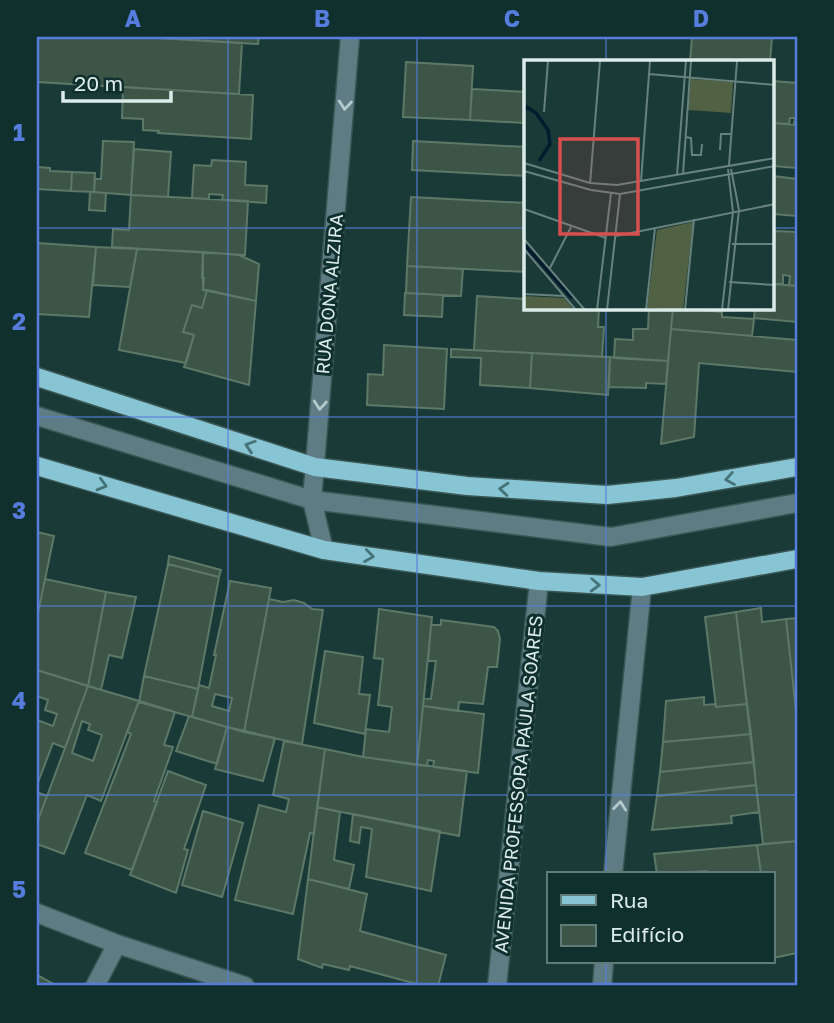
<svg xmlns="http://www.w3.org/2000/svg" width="834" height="1023" viewBox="0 0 834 1023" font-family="'Golos Text',sans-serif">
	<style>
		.building { fill: #3c5547; stroke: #5e7868; stroke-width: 2; fill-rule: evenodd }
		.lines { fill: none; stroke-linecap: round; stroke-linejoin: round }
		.minor-casing { stroke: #395653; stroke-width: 21 }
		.major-casing { stroke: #395653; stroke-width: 21 }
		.minor { stroke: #5f7c84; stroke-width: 18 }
		.major { stroke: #87c4d4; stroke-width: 18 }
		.oneway { stroke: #b5cacb }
		.oneway2 { stroke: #457378 }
		.grid { fill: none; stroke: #567ddd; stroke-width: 2; stroke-opacity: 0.55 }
		.labels { text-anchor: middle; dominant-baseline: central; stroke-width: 6; stroke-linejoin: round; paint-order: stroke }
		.street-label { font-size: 18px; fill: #daebe9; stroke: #0f302d }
		.inset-river { fill: none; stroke: #021b2d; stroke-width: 3.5 }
		.inset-road { fill: none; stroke: #67817e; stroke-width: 2 }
		.view { fill: #d74f4f; fill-opacity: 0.15; stroke: #d74f4f; stroke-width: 3.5 }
		.inset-edge { fill: none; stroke: #daebe9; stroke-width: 3.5 }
		.neatline { fill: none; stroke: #567ddd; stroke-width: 2.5 }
		.grid-label { font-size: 23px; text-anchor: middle; font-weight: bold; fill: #567ddd }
	</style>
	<rect width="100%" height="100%" fill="#1a3a37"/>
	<path class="building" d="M37,37h103l102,6 -3,51 -202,-12z
		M140,37h119l-1,7z
		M692,37h80l-2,24h-80z
		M406,62l67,4 -3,54 -67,-3z
		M773,81l24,2v42l-3,-1 1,-6h-5l-1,6 -16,-1z
		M123,87l130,8 -2,44 -93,-6 1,-2 -16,-1v-11l-21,-1z
		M472,89l54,3 -2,31 -54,-3z
		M773,123l24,2v43l-24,-2z
		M103,141l31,1 -3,53 -37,-3 1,-13h6z
		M413,141l113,6v29l-114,-6z
		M134,149l37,3 -3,45 -37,-2z
		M212,160l34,2 -1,23 22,1 -1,17 -44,-3 1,-5 -14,-1v5l-17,-1 2,-33 17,1z
		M37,167l13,1v3l22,1 -1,19 -34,-2z
		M72,172l23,1 -1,19 -23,-1z
		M773,176l24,3v37l-24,-2z
		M90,192l16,1 -1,18 -16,-1z
		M131,195l117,6 -3,54 -133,-8 1,-18 16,1z
		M411,197l115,6v69l-119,-6z
		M775,231l22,1v54l-8,-1 1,-9 -7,-1v9h-10v-44h2z
		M37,243l59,4 -7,70 -52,-3z
		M96,247l41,2 -7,38 -37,-2z
		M137,249l66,3 -1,26h2l-1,12h4l-5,18 -10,-3 -9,27 11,3 -8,28 -67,-13z
		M203,252l36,3 20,9 -3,37 -53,-11z
		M407,266l56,3 -2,27 -55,-3z
		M773,284l24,2v36l-43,-4 1,-10h18z
		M207,290l49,11 -7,84 -65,-18 10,-32 -11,-3 9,-27 10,3z
		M405,293l38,2 -1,22 -38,-2z
		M477,296l49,3v9h73l-1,19h6l-2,30 -128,-7z
		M649,308h24l-5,53 -54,-3 1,-19 18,1v-11h15z
		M673,308h29v2l20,2v5l32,2 -2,17 -81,-7z
		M671,329l126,11v32l-98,-9 -5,74 -33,7z
		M384,345l63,4 -3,60 -77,-4 1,-31 15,1z
		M451,349l81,4 -2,35 -50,-3 1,-27 -30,-1z
		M532,353l78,4 -2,38 -78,-7z
		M610,357l58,4 -2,23 -20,-1v5l-37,-1z
		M37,532l17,4 -17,82z
		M169,556l52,14 -2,7 -51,-13z
		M168,564l51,13 -21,112 -54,-13z
		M45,579l61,13 -18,94 -51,-16v-52z
		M230,581l41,7 -27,144 -52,-15 7,-32 10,3 7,-33h-2zM215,694l17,4 -3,13 -17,-5z
		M106,592l30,5 -14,61 -13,-3 -8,35 -13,-4z
		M269,599l14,3 11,-2 10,3 8,6 11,1 -21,134 -58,-12z
		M761,608l1,14 24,-3 11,101v121l-34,3 -27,-232z
		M379,609l53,8 -15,148 -54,-8 3,-28 23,3 3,-25 -14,-2 5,-46 -9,-1z
		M736,612l11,92 -31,3 -11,-90z
		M797,618v102l-11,-101z
		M441,620l53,7 4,4 2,8 -3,28h-9l-5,37 -24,-2 -1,9 -35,-5 1,-8 7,1 5,-38h-8l3,-36h10z
		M325,651l38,6 -4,37 11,1 -5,39 -51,-11z
		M37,670l51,16 -23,62 -12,-5 -16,42v-65l16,6 4,-12 -12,-4 3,-10 -11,-4z
		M144,676l54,13 -6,28 -53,-15z
		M88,686l51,15 -38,100 -14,-6 -23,59 -27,-10v-21zM82,721l8,3 -2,6 14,5 -9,26 -21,-8z
		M704,697v8l11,-1 1,3 31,-3 4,30 -88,8 3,-41z
		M139,701l36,11 -11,33 9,2 -19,54 3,1 -25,68 -47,-17 46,-119 -4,-2z
		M423,706l61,8 -6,59 -45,-6 1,-6 -6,-1 -1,6 -10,-1z
		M189,716l38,11 -10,37 -41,-13z
		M227,727l48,11 -12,43 -48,-12z
		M751,734l3,28 -94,10 3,-30z
		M284,741l41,8 -11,85 -4,-1 -17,81 -58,-14 24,-95 27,7 3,-13 -16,-4z
		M325,749l38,8 104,14 -8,65 -142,-29z
		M754,762l2,23 -99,11 3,-24z
		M168,771l38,14 -22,64 4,1 -12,43 -46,-18z
		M756,785l3,27 -28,4 1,7 -80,7 5,-34z
		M37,792l10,4 -10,27z
		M317,807l23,5 -6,48 20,5 -5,24 -41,-10z
		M203,811l40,12 -21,74 -40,-12z
		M353,814l87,17 -9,60 -65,-14 6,-48 -11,-2 -2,16 -9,-2z
		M797,841v112l-24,5v-84h-12l-4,-29z
		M757,845l4,29h-54v-3l-50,3 -3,-20z
		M308,879l59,15 -7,37 86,24 -8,31h-14l-74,-20 -1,4 -26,-6 -1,4 -24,-9z
		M37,975l15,8 -2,3h-13z"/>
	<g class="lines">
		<g class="minor-casing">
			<path id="minor" d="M37,416l275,84 299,37 186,-34
				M324,550l-12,-50 38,-463
				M613,874l29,-287
				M37,913l80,31 128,42
				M95,986l22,-42
				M497,986l42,-405
				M602,986l2,-24"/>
		</g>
		<g class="major-casing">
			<path id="major" d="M37,377l278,90 152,19 140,9 69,-7 121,-21
				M37,466l287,84 215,31 103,6 155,-28"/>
		</g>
		<use href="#minor" class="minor"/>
		<use href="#major" class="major"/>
	</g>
	<defs><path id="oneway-chevron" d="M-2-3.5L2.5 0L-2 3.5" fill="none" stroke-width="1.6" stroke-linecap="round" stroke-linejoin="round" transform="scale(1.75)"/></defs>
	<g class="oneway">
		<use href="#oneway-chevron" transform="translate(345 105) rotate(95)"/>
		<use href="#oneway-chevron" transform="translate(320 405) rotate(95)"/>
		<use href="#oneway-chevron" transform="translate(620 806) rotate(-84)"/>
	</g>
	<g class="oneway2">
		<use href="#oneway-chevron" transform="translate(250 446) rotate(-162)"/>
		<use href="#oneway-chevron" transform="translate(730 479) rotate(170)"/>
		<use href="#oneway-chevron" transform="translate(102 485) rotate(16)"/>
		<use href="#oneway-chevron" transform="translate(504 489) rotate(-175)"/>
		<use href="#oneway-chevron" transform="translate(369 556) rotate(8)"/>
		<use href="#oneway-chevron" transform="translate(595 585) rotate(2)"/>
	</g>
	<path class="grid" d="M228,37v949M417,37v949M606,37v24M37,228h489M773,228h24M606,308v566M37,417h760M37,606h760M37,795h760M606,962v24"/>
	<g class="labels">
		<g class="street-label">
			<text transform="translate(329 294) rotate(-85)">RUA DONA ALZIRA</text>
			<text transform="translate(518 784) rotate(-84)">AVENIDA PROFESSORA PAULA SOARES</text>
		</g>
	</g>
	<g transform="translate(524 60)">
		<rect width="250" height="250" fill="#1a3a37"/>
		<path d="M167,19l42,3 -2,31 -43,-3zM169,162l-10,88 -36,-2 10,-78zM0,236l40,2 10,12h-50z" fill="#516143"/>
		<path class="inset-river" d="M0,51l3,-4 9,6 12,17 2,14 -11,17M0,184l48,54"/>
		<path class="inset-road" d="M125,14l126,11M20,52l4,-51M162,77l5,1 1,17h9l1,-11M196,90l1,-16h10M0,103l66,20 27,2 158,-27M205,105l8,-104M0,111l67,19 29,4 155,-28M159,114l8,-113M153,115l9,-114M117,121l9,-120M66,124l10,-123M0,149l82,29M92,176l159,-32M0,179l61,71M208,184h43M0,189l52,61M26,208l21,-41M205,222l46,3M0,234l41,2M73,250l14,-117M83,250l13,-116M122,250l9,-82M161,250l9,-91M198,250l11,-98 -5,-43M204,250l11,-100 -8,-41"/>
		<path class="view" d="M36,79h78v95h-78z"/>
		<rect width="250" height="250" class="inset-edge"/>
	</g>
	<rect width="834" height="1023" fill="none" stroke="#0f302d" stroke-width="77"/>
	<rect x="547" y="872" width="228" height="91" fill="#0f302d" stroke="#607b78" stroke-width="2"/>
	<rect x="561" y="895" width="35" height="10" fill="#87c4d4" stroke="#607b78" stroke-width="2"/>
	<text x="610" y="908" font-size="21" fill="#daebe9">Rua</text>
	<rect x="561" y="925" width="35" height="21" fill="#3c5547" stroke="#607b78" stroke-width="2"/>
	<text x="610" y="942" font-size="21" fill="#daebe9">Edifício</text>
	<path d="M63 91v10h108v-10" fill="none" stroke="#daebe9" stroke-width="3.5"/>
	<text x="74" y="91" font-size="21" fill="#daebe9" stroke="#0f302d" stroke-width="5" paint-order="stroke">20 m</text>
	<rect x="38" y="38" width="758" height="946" class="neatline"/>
	<g class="grid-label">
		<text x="133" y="27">A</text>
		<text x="322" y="27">B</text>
		<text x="512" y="27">C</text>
		<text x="701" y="27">D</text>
		<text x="19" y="141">1</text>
		<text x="19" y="330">2</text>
		<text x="19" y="519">3</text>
		<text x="19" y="709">4</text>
		<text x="19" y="898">5</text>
	</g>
</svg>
